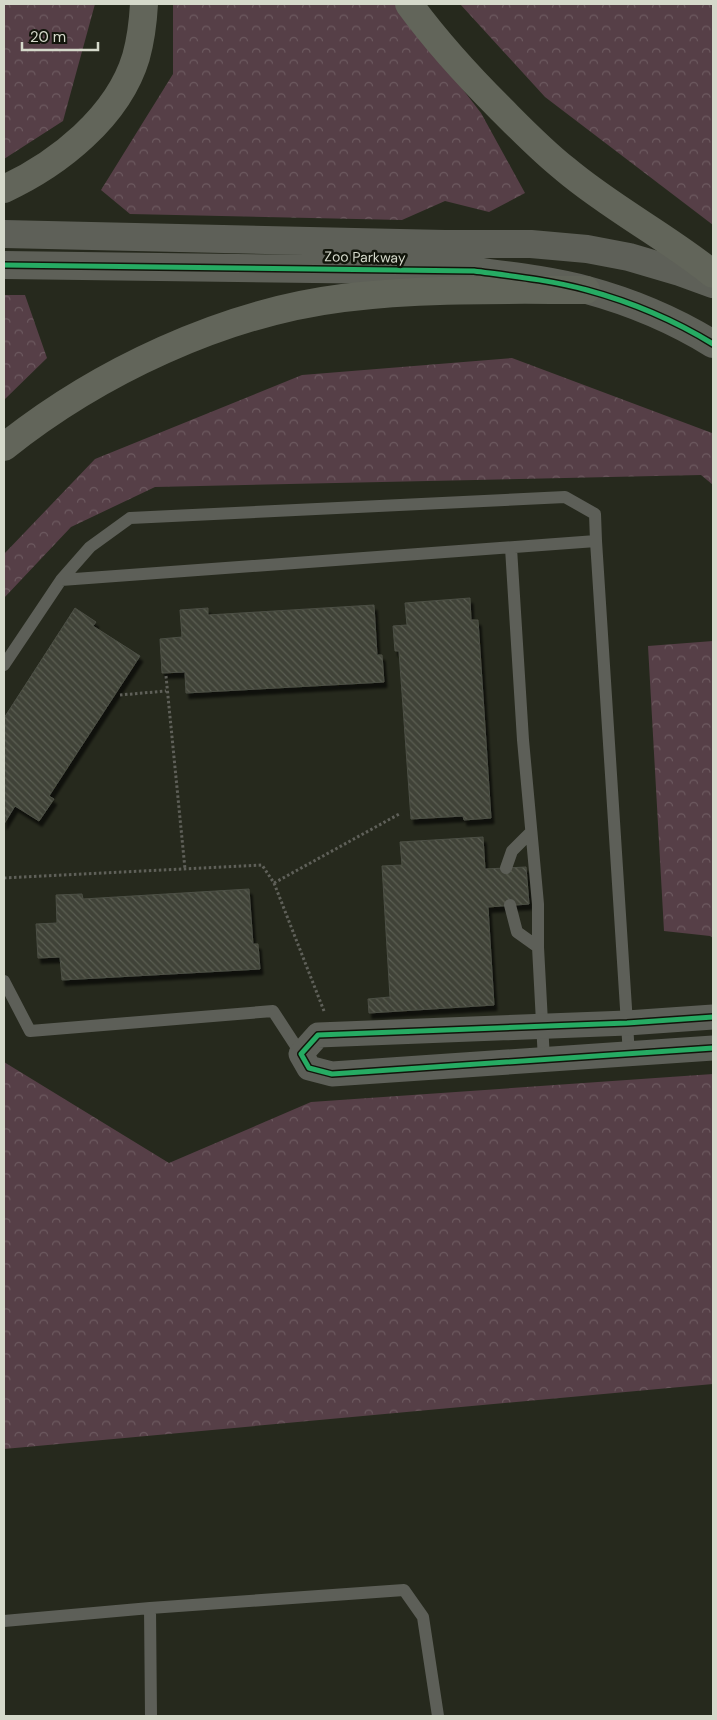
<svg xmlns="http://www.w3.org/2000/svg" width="717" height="1720" viewBox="0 0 717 1720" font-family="'DM Sans',sans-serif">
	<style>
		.forest { fill: url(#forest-crowns) }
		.building { fill: url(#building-back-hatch); stroke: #4c4f45; filter: url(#shadow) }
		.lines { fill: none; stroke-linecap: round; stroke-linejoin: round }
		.path { stroke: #5f6059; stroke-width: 3; stroke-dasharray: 2.5 2.5; stroke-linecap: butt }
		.lane { stroke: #5d5f58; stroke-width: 12 }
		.street { stroke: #5d5f58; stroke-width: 25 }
		.secondary { stroke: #5e6058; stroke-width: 28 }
		.highway { stroke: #62655a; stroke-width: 28 }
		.cycleway-casing { stroke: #12150b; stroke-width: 8 }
		.cycleway { stroke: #26ab63; stroke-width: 5 }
		.labels { text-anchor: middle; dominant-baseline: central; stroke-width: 5; stroke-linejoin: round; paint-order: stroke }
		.street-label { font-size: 14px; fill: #d5d9cb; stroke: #12150b }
	</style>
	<defs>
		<pattern id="forest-crowns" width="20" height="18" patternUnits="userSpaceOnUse" patternTransform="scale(1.25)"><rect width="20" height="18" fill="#563f47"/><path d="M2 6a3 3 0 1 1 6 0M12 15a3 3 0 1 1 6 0" fill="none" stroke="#6d5a60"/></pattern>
		<pattern id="building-back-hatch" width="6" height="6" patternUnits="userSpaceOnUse" patternTransform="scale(1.25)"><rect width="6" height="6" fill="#404337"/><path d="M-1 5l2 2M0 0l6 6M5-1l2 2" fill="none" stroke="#5b5e53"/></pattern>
		<filter id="shadow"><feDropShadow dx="3" dy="5.5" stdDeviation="1" flood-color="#0009"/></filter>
	</defs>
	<rect width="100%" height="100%" fill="#26291d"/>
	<path class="forest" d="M4,4h91l-32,117 -59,38z
		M173,4h224l84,109 44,80 -36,19 -44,-11 -43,19 -272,-6 -29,-24 72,-116z
		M460,4h253v221l-168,-128z
		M4,295h21l22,63 -43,42z
		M512,358l200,75 1,1v51l-12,-10 -546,12 -84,40 -67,71v-44l91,-95 207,-84z
		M713,641v297l-3,-2 -46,-5 -16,-285z
		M4,1062l165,101 142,-61 402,-28v310l-709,65z"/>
	<path class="building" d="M470,598l1,22h7l13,198 -27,2 -1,-4 -52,3 -12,-168h-4l-2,-25 14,-1 -2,-22z
		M374,605l3,50h5l2,27 -198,11 -1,-21 -23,1 -2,-34 22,-2 -2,-27 28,-2v7z
		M75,608l21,14 -3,4 47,30 -91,140 5,3 -15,22 -24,-15 -11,18v-106z
		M483,837l2,32 41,-2 3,37 -41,3 6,98 -125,8 -1,-14 22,-2 -8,-131 20,-1 -2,-23z
		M249,889l4,55h5l2,25 -198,11 -2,-23 -22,1 -2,-34 21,-1 -1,-28 26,-1 1,5z"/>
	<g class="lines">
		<path class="path" d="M166,676l19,193
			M120,695l46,-4
			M4,878l258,-13 12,18 50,128
			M274,883l127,-70"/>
		<path class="lane" d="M511,548l12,192 15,164v43l6,113
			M61,580l535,-39 33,514
			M4,665l57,-85 29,-33 40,-29 435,-21 30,17 1,27
			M506,868l6,-17 19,-19
			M510,905l7,27 21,15
			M4,981l26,50 243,-20 28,43
			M150,1608l1,108
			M4,1621l146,-13 254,-18 19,27 15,99"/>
		<path class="street" d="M713,1017l-86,6 -309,12 -17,19 8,14 23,6 381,-26"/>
		<path class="secondary" d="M4,234l441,10h86l56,5 42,8 51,15 33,12
			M4,265l470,6c38,5 76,9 113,19 44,12 87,30 126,54"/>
		<path class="highway" d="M409,4c27,37 57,70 90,103 21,21 42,43 66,62 46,39 101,67 148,105
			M4,189c54,-25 114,-72 132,-132 5,-18 7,-35 8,-53
			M4,447c94,-75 219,-134 339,-149 80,-10 162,-8 243,-8"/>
		<g class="cycleway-casing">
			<path id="cycleway" d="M4,265l470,6c38,5 76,9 113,19 44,12 87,30 126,54
				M713,1017l-86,6 -309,12 -17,19 8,14 23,6 381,-26"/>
		</g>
		<use href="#cycleway" class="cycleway"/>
	</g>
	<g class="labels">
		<g class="street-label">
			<text transform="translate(365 257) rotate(1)">Zoo Parkway</text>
		</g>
	</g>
	<rect width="717" height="1720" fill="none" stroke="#d5d9cb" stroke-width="10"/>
	<path d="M22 42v8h76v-8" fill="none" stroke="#d5d9cb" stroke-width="2.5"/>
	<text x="30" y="42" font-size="15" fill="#d5d9cb" stroke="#12150b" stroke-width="4" paint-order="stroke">20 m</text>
</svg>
